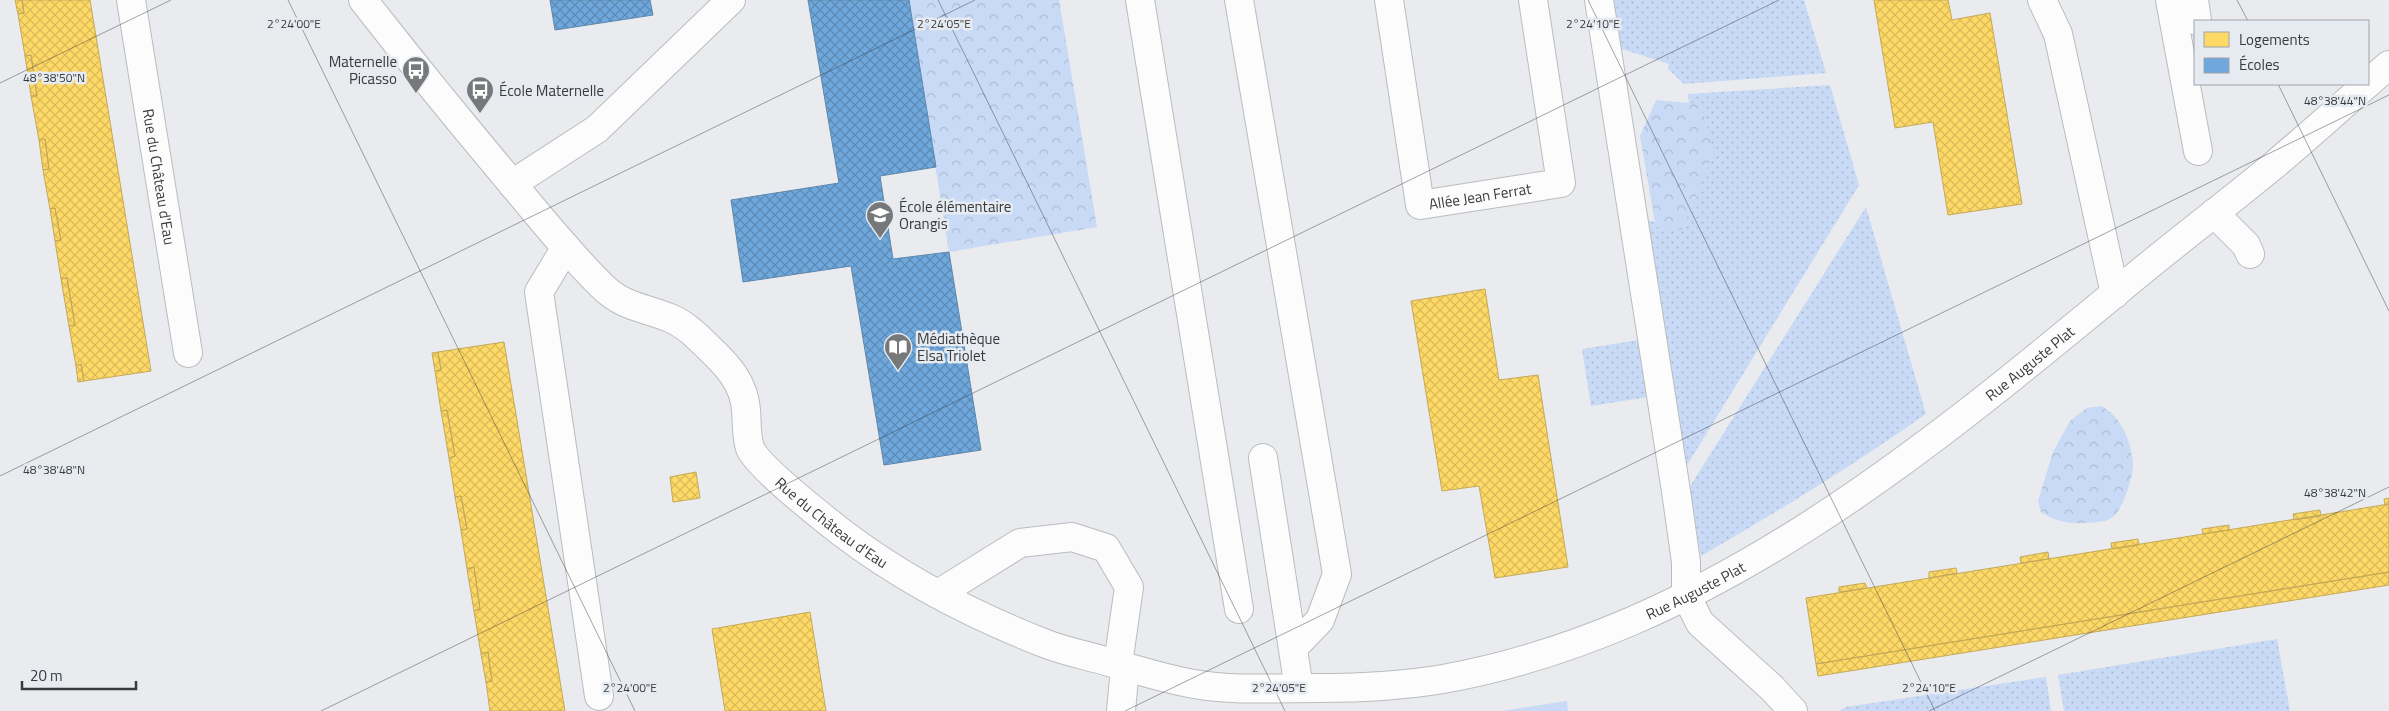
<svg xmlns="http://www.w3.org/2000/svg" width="2389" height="711" viewBox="0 0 2389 711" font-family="'Titillium Web',sans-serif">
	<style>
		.grass { fill: url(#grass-dots) }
		.park { fill: url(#park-crowns) }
		.garden { fill: #c9daf6 }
		.homes { fill: url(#homes-cross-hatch); stroke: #c3a959 }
		.schools { fill: url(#schools-cross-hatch); stroke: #5e87ac }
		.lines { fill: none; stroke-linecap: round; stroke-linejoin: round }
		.minor-casing { stroke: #babcbe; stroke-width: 30 }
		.minor { stroke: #fcfcfc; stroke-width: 28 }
		.ticks { fill: none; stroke: #383a3c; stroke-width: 1; stroke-opacity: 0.45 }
		.labels { text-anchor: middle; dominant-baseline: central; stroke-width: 5; stroke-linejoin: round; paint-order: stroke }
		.poi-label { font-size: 15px; fill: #383a3c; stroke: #e6ebf1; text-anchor: start }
		.street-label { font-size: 15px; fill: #383a3c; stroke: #e6ebf1 }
		.ticks-label { font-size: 12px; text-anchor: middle; fill: #383a3c; stroke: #e6ebf1; stroke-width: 5; stroke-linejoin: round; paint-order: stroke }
	</style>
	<defs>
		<pattern id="grass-dots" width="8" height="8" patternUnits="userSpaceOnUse" patternTransform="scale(1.25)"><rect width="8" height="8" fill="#c9daf6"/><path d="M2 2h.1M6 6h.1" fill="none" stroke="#adbcd4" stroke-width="1.8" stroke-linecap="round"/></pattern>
		<pattern id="park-crowns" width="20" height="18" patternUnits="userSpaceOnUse" patternTransform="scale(1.25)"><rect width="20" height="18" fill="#c9daf6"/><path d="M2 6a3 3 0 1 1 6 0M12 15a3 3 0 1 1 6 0" fill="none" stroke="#adbcd4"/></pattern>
		<pattern id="homes-cross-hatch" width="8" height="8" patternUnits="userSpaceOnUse" patternTransform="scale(1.25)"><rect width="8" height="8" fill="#ffd966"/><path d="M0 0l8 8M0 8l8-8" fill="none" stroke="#dbbb59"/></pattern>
		<pattern id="schools-cross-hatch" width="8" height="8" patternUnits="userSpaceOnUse" patternTransform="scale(1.25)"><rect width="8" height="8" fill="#6fa8dc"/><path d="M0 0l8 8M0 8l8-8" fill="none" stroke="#5c8ab4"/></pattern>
	</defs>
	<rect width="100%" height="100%" fill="#e9ebee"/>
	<path class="grass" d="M1610,0h194l22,73 -142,11 -16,-15 1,-5 -50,-16z
		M1830,85l29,100 -173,282 -41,-247 10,2 2,5 44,-122 -12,-2 -1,-9z
		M1866,207l60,207c-73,51 -148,98 -225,142l-12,-68z
		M1639,340l9,57 -57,9 -9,-57z
		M2277,639l13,72h-226l-6,-36z
		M2046,677l5,34h-212l7,-4z"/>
	<path class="park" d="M909,0h150l38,227 -148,25z
		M1656,100l45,4 13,48 -32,78 -25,-3 -2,-5 -15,-86z
		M2101,406c20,10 30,35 32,57 1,12 -10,45 -19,53 -8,7 -20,6 -30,7 -17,1 -29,-2 -43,-11l-3,-11 15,-49 17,-31 17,-13z"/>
	<path class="garden" d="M1567,701l1,10h-66z"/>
	<path class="homes" d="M15,0h7l2,13 -6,1z
		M22,0h68l61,371 -67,10 -3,-17 -5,2 -7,-40 6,-1 -8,-47 -6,1 -6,-38 6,-1 -6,-32 -5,1 -7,-39 6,-1 -4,-30 -6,1 -8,-44h6l-6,-41 -6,1 -7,-42 6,-1z
		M1874,0h74l4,20 38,-7 32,191 -74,11 -15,-93 -38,6z
		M31,55l6,41h-6l-6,-40z
		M45,139l4,30 -6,1 -4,-30z
		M55,208l6,32 -6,1 -5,-32z
		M67,278l8,47 -6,1 -8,-47z
		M1485,289l14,91 39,-5 30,192 -73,11 -16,-92 -37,5 -31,-190z
		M504,342l61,369h-75l-4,-29 6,-1 -4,-29 -7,2 -7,-43 6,-2 -6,-42 -7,2 -6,-39 6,-1 -6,-33 -6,1 -6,-39 6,-2 -8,-46 -6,1 -6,-40 6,-1 -3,-18z
		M438,352l3,18 -6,1 -3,-18z
		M81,364l3,17 -6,1 -2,-16z
		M447,410l8,46 -6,2 -8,-47z
		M696,472l4,26 -27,4 -3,-25z
		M461,496l6,33 -6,1 -6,-33z
		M2389,498v6l-4,1 -1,-6z
		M2389,504v68l-573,92 -10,-66z
		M2320,510l1,6 -27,4 -1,-6z
		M2229,525v5l-26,4 -1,-5z
		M2138,539l1,6 -27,4 -1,-6z
		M2048,552l1,7 -28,4 -1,-6z
		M474,567l6,42 -6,2 -7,-42z
		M1956,568l1,5 -28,5v-6z
		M2389,572v13l-571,91 -2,-12z
		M1865,583l2,5 -28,4v-5z
		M810,612l16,99h-101l-13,-82z
		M488,652l4,29 -6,1 -5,-28z"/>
	<path class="schools" d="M550,0h100l3,15 -98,15z
		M808,0h101l27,167 -56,9 13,83 56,-7 32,198 -97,15 -33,-199 -108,16 -12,-82 108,-17z"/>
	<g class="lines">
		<g class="minor-casing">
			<g id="minor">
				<path id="s1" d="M131,0l57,353"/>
				<path id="s2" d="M363,0c46,59 93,117 141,174 32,38 64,79 99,113 22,21 41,20 67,31 15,6 28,19 39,30 19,18 35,35 37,62 1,12 0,26 4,38 8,19 72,69 91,84 63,48 135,85 208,113 19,7 40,11 60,17 28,8 56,17 85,22 38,7 85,4 124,4 42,0 84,-2 125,-9 270,-49 488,-234 694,-404 45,-37 91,-72 136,-109 32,-27 63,-55 94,-82"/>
				<path d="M1140,0l99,609"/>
				<path d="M1239,0l98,574 -17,46 -27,28"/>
				<path id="s3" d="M1389,0l31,205 141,-22 -28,-183"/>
				<path d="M1599,0l77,491 10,71v33l14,28 72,65 21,23"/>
				<path d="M2042,0l16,34 57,260"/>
				<path d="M2170,0l28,151"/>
				<path d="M2194,0l3,21"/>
				<path d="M2368,83l21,-18"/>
				<path d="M512,184l85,-55 134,-129"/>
				<path d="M2214,213l32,32 4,9"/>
				<path d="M566,247l-27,45 60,404"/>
				<path d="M1263,458l36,230"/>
				<path d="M938,594l82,-51 52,-6 34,11 23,39 -11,77"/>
				<path d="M1121,711l4,-44"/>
			</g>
		</g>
		<use href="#minor" class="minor"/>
	</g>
	<path class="ticks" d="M288,0l347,711M938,0l347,711M1588,0l347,711M2237,0l11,21M0,83l171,-83M2278,84l111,227M0,476l975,-476M321,711l1458,-711M1125,711l1264,-616M1929,711l460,-224"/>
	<defs>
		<g id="bus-pin" transform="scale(1.4375)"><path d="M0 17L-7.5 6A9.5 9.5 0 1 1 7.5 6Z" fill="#76787a" stroke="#e6ebf1"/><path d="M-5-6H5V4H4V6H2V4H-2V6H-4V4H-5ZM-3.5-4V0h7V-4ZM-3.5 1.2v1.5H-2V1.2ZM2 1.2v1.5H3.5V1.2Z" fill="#fff"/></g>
		<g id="school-pin" transform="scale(1.4375)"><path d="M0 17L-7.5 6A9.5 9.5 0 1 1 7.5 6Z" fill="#76787a" stroke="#e6ebf1"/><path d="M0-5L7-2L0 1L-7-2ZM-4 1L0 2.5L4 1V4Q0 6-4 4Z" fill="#fff"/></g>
		<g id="library-pin" transform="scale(1.4375)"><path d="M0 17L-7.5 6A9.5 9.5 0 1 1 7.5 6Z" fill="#76787a" stroke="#e6ebf1"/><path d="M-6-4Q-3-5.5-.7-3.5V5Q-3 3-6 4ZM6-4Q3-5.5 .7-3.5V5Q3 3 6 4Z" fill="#fff"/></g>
	</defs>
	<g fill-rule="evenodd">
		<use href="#bus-pin" x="416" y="70"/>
		<use href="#bus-pin" x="480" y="90"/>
		<use href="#school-pin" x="880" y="215"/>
		<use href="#library-pin" x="898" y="347"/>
	</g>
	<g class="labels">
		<g class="poi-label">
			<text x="397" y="61" text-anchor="end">Maternelle<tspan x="397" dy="17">Picasso</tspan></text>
			<text x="499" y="90">École Maternelle</text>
			<text x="899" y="206">École élémentaire<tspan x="899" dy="17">Orangis</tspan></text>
			<text x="917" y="338">Médiathèque<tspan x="917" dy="17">Elsa Triolet</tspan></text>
		</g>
		<g class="street-label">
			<text stroke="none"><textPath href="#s1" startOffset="179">Rue du Château d'Eau</textPath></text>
			<text stroke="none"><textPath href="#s3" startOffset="268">Allée Jean Ferrat</textPath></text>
			<text stroke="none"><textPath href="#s2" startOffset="2046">Rue Auguste Plat</textPath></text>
			<text stroke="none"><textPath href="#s2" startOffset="722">Rue du Château d'Eau</textPath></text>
			<text stroke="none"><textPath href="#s2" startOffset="1641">Rue Auguste Plat</textPath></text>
		</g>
	</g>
	<g class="ticks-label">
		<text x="294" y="28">2°24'00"E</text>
		<text x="944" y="28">2°24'05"E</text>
		<text x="1593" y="28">2°24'10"E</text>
		<text x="54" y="82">48°38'50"N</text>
		<text x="2335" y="105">48°38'44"N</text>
		<text x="54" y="474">48°38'48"N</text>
		<text x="2335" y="497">48°38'42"N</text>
		<text x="630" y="692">2°24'00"E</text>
		<text x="1279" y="692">2°24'05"E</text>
		<text x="1929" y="692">2°24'10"E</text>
	</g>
	<rect x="2194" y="20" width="175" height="65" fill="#e6ebf1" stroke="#a0a4a9"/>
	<rect x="2204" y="32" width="25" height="15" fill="#ffd966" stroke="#a0a4a9"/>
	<text x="2239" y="45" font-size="15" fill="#383a3c">Logements</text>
	<rect x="2204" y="58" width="25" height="15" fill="#6fa8dc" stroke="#a0a4a9"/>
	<text x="2239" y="70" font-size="15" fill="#383a3c">Écoles</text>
	<path d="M22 681v8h114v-8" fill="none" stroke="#383a3c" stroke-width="2.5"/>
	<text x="30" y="681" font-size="15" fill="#383a3c" stroke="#e6ebf1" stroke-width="4" paint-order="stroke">20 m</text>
</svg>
